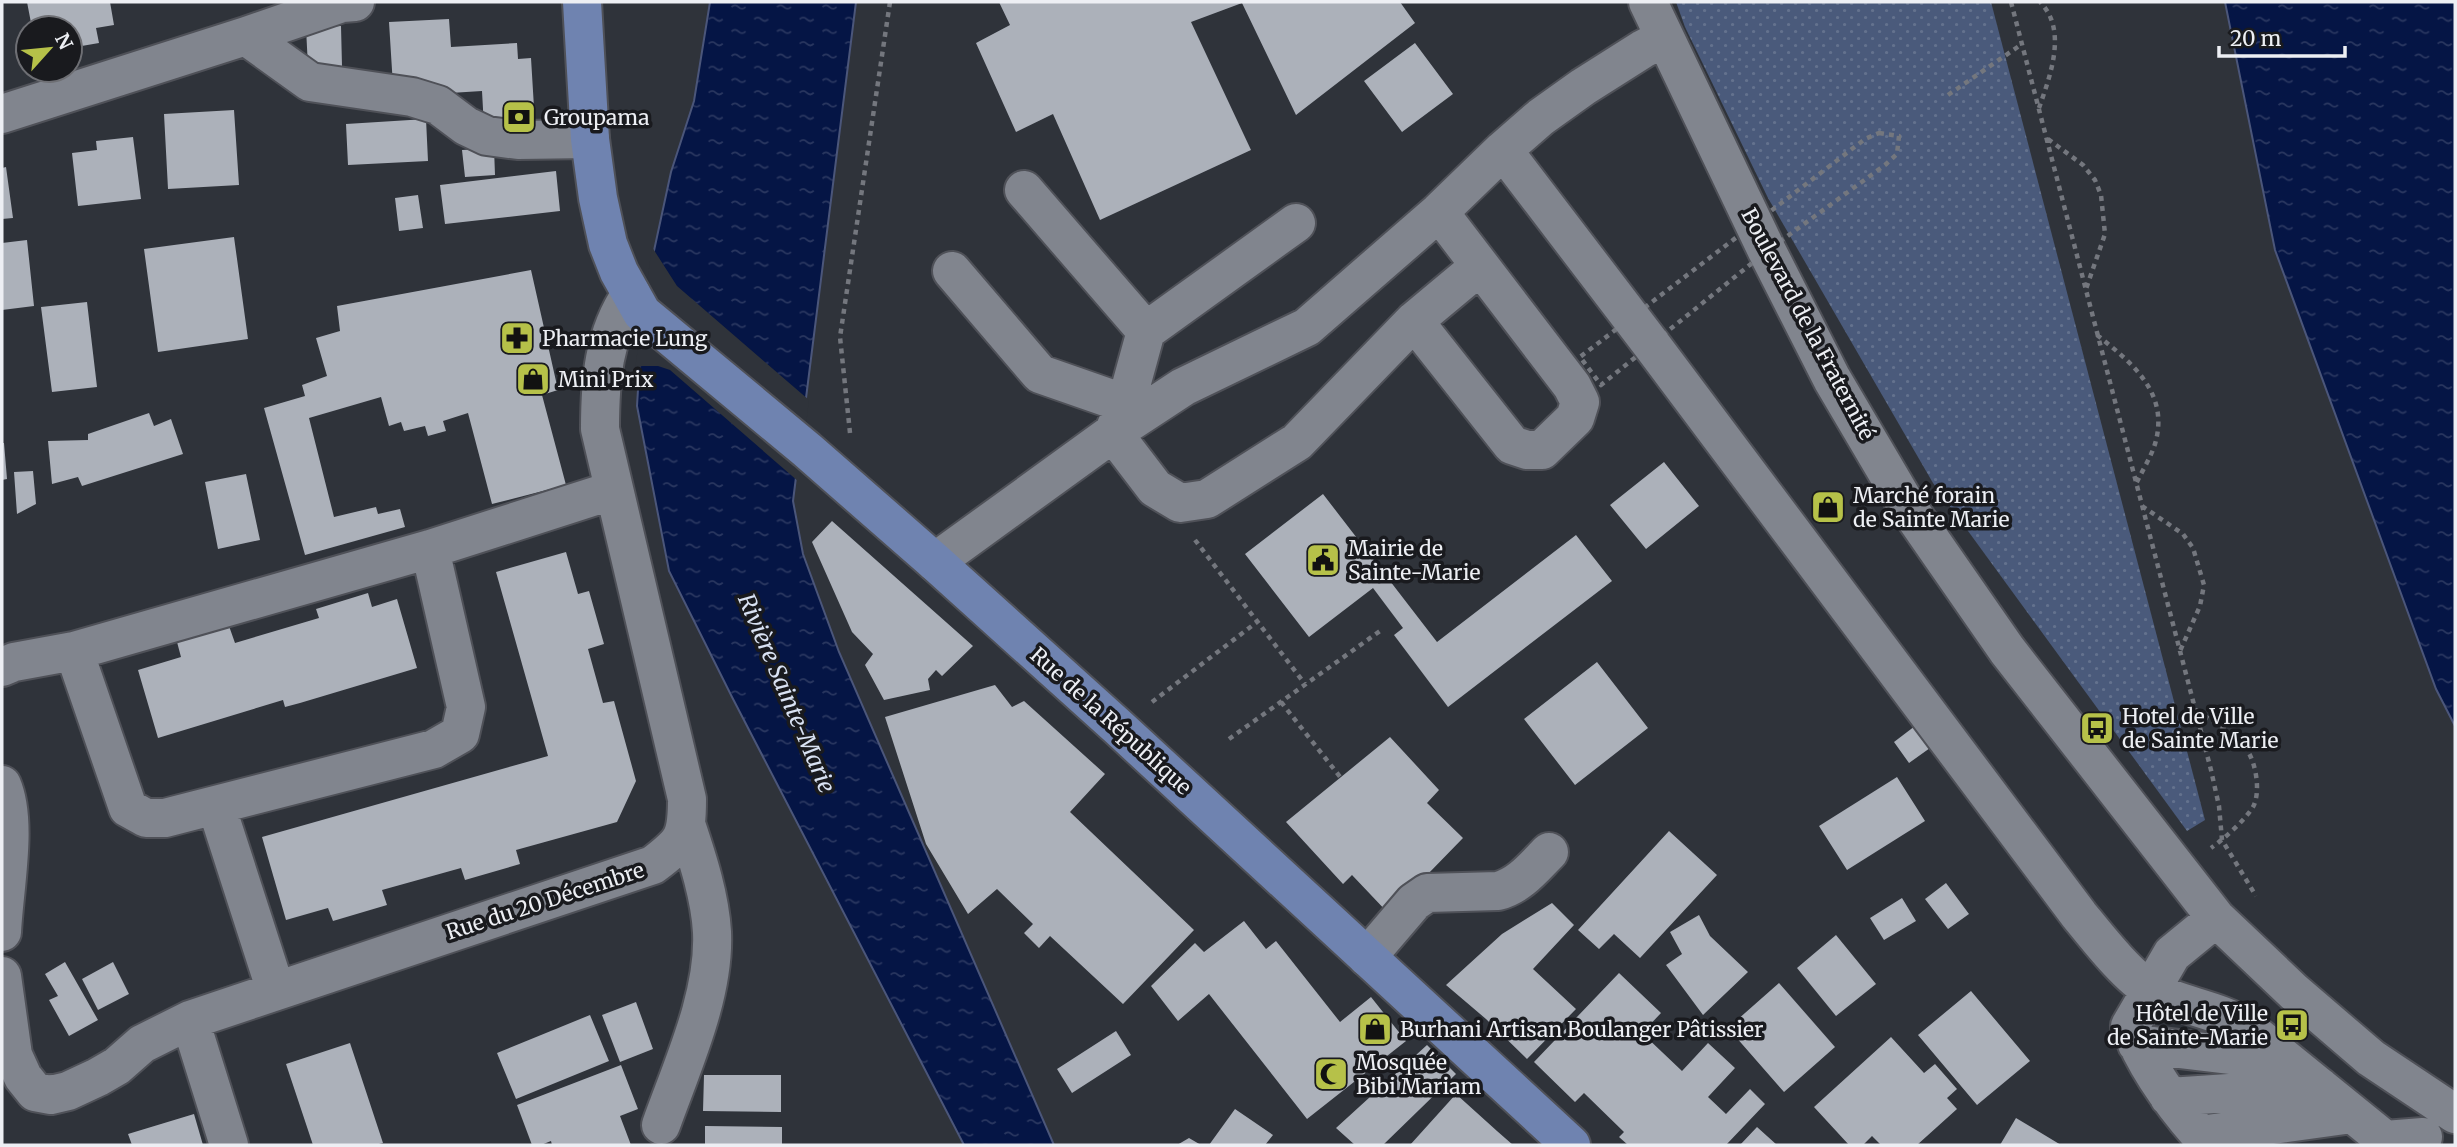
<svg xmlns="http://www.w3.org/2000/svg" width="2457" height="1147" viewBox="0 0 2457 1147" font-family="Merriweather,serif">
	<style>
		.grass { fill: url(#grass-dots) }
		.water { fill: url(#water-ripples); stroke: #4b567a; stroke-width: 2 }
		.pier { fill: #2f333a }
		.building { fill: #acb1ba }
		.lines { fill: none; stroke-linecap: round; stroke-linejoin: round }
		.minor-casing { stroke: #4f5158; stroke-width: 42 }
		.major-casing { stroke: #4f5158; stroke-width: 42 }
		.path { stroke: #74777e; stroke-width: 4.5; stroke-dasharray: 5 5; stroke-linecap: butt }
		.minor { stroke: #81858e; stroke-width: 38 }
		.major { stroke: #6f83b0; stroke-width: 38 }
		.labels { text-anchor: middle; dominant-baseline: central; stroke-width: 7; stroke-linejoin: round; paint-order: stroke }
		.poi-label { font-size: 21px; fill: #edeff4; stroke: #191a1e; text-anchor: start }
		.street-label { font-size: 21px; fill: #edeff4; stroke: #191a1e }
		.water-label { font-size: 23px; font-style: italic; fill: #d9e2f3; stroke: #191a1e }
	</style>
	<defs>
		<pattern id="grass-dots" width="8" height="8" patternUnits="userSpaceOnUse" patternTransform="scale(1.75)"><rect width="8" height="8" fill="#4a5a7b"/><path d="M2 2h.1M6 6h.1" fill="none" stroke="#64728e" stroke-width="1.8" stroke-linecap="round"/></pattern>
		<pattern id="water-ripples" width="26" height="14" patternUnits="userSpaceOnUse" patternTransform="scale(1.75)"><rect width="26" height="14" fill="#051545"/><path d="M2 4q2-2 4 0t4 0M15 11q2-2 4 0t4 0" fill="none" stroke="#2a3760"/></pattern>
	</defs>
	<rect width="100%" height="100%" fill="#2f333a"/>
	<path class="grass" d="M1676,2h315l214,818 -18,11 -254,-348 -165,-285 -83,-171z"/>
	<path class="water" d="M710,2h146l-63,499 10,53 36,98 215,493h-90l-232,-448 -63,-126 -32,-165 3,-49 12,-97 19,-88 23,-71z
		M2225,2h230v724l-19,-37 -161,-439z"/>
	<path class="pier" d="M652,247l25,39 132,114 -10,82 -129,-112 -12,-4h-16l-7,3z"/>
	<path class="building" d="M27,2h83l4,23 -18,3 3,15 -29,5v-20h-38z
		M999,2h401l15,21 -119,92 -54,-112 -51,19 60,128 -151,70 -47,-106 -37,18 -40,-89 34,-18z
		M449,19l2,28 66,-4 1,16 13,-1 4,66 -51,3 -2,-36 -48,3 -41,-8 -4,-64z
		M341,26l1,40 -34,1 -2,-39z
		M1415,43l38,51 -51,38 -38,-51z
		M234,110l5,75 -71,4 -4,-75z
		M426,119l2,42 -80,4 -2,-41z
		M133,137l8,62 -63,7 -6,-53 25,-3 -1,-9z
		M494,148l1,27 -30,2 -3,-27z
		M6,167l7,51 -11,1v-51z
		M556,171l4,40 -115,13 -5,-39z
		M418,195l5,33 -24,3 -4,-33z
		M234,237l14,102 -90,13 -14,-103z
		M27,240l7,66 -32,4v-67z
		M531,270l27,120 -16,5 24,90 -74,19 -24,-91 -25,8 3,10 -18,5 -3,-10 -21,5 -3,-9 -12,4 -8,-29 -72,21 25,99 42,-10 2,7 22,-5 5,18 -100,28 -41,-147 41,-12 -3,-11 25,-9 -11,-38 24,-7 -3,-25z
		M87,302l10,85 -45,5 -11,-85z
		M149,413l5,13 17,-7 12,35 -101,32 -4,-9 -26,7 -4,-43 40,-1v-6z
		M2,443h2l3,36 -5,1z
		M1664,462l35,44 -53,43 -36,-44z
		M33,471l3,33 -19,10 -3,-42z
		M246,474l14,66 -42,9 -13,-67z
		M1323,494l114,148 139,-107 36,46 -164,126 -54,-72 9,-7 -30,-40 -64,49 -64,-83z
		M832,521l141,125 -31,30 -6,-6 -8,9 2,11 -46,10 -19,-35 8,-11 -21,-22 -40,-90z
		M566,552l12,42 11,-3 15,53 -16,5 15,54 11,-2 22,80 -19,41 -101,28 4,14 -55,16 -4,-12 -79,22 5,15 -54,16 -5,-13 -42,12 -24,-83 286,-81 -52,-184z
		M368,593l4,14 25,-8 20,69 -117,35 -15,4 -2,-7 -125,38 -20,-68 43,-13 -4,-15 52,-16 6,17 84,-25 -3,-9z
		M1597,662l51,66 -73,57 -51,-66z
		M995,685l17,22 12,-6 81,73 -35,38 124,118 -71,74 -73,-68 -11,12 -15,-15 9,-9 -36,-35 -29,25 -42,-70 -41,-127z
		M1915,726l15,22 -21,15 -15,-21z
		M1390,737l49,53 -12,13 36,35 -74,76 -37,-39 -9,9 -57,-62z
		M1897,777l28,44 -78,49 -28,-44z
		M1669,831l48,44 -77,83 -26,-24 -15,15 -21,-19z
		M1946,883l23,31 -21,15 -23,-30z
		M1902,898l14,23 -32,19 -14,-22z
		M1552,903l22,22 -41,44 43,40 -49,50 -41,-40 -40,-34 56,-51z
		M1699,915l11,21 38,36 -45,43 -37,-50 16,-11 -12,-22z
		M1244,921l22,28 10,-8 64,81 31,-25 35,44 -99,78 -98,-125 -31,27 -27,-35 44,-43 9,9z
		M1836,935l40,49 -40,32 -39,-48z
		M65,962l33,58 -29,16 -20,-36 9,-4 -13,-22z
		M113,962l16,32 -31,16 -16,-31z
		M1619,973l42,40 -19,20 40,38 26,-28 27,25 -27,29 18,17 24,-25 15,15 -39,41h-98l-9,-8 5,-5 -40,-39 -9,9 -41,-40z
		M1779,983l56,64 -51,45 -56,-64z
		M1971,991l59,70 -53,44 -59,-70z
		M636,1002l17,47 -33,13 -18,-47z
		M590,1015l19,46 -93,38 -19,-46z
		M1116,1031l15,24 -59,38 -15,-24z
		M1891,1037l33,36 11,-9 22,25 -10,9 10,11 -40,36h-36l-9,-9 -9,9h-14l-35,-38z
		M350,1043l33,100 -8,2h-62l-27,-81z
		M1427,1045l29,29 -73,71h-28l-19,-17z
		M621,1065l17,44 -18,7 11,29h-79l-1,-4 -10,4h-9l-15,-40z
		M704,1075h77v37l-78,-1z
		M1456,1094l41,37 16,14h-103z
		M1235,1109l38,26 -8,10h-56z
		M194,1114l9,31h-71l-4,-11z
		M2016,1118l45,27h-61z
		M705,1126l77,1v18h-77z
		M1757,1127l20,18h-37z
		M1189,1138l12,7h-24z"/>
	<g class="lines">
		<g class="minor-casing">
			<path id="minor" d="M1648,2l119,249 65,128 73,124 102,147 209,268 78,74 77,66 84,56
				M246,36l64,46 102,15 26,8 28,21 21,10 31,4 72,-1
				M2,114l244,-78 96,-33 13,-1
				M1503,150l148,194 428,571c18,22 48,61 72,75 29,16 66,19 96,38l138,112 38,-3
				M1024,190l122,141
				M1296,223l-150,108 -20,73 -13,29 42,55 25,15 27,-4 90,-57 117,-121 66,-55
				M952,271l88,103 86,30
				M1414,321l98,124 15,5h15l33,-32 5,-16 -8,-16 -133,-174
				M935,562l178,-129 70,-46 124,-60 132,-115 64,-62 38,-33 42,-30 60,-38 21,-11
				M74,651l54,157 18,10h19l269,-69 26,-15 6,-27 -36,-158
				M2,667l12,-5 60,-11 356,-102 184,-59
				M2,785c16,37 2,104 0,147
				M216,805l60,186
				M1367,957l47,-55 13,-9 71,-2c22,-6 35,-23 51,-39
				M2,976l11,79 10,22 12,15 16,3 17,-4 30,-14 19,-11 25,-22 48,-24 463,-155c30,-23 34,-27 34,-66l-87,-370c0,-48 3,-94 31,-135
				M190,1020l39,125
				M2137,1044l151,18
				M2169,1097l151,-10
				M661,1125c21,-59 54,-130 51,-193 -2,-35 -14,-72 -25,-105
				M2200,1135l152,-21
				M2209,1145c-32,-35 -62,-74 -79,-119l42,-72 44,-36"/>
		</g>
		<g class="major-casing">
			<path id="major" d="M582,2l8,137 8,59 10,46 11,28 23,41 165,137 128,112 183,165 453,418"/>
		</g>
		<path class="path" d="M2011,2l200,768 8,36 3,34 34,56
			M1948,95l74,-51
			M2039,108c11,-32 29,-78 1,-106
			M1879,133l20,3 -2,18 -12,11 -118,86 -166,134 -21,-28 285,-218z
			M2048,139l35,26 12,15 6,15 4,39 -19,55
			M2097,335c35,28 73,58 58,109 -4,13 -13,27 -19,40
			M850,433l-10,-96 50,-335
			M2142,506l41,28 10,14 11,37 -4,21 -20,45
			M1195,540l110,144
			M1152,702l105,-80
			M1281,702l60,76
			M2196,710c16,12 39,23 51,40 9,13 14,42 6,57 -8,13 -29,32 -42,41
			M1229,739l151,-108"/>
		<use href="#minor" class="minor"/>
		<use href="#major" class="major"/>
	</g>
	<defs>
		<g id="bank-square" transform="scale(1.75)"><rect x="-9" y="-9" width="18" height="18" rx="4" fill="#b6c149" stroke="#191a1e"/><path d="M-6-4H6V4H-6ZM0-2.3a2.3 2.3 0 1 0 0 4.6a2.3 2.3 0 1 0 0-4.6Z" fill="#111"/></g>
		<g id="pharmacy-square" transform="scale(1.75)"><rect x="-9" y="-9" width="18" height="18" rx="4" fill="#b6c149" stroke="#191a1e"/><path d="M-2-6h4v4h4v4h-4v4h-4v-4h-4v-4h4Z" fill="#111"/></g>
		<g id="shop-square" transform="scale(1.75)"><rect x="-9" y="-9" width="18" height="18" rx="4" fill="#b6c149" stroke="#191a1e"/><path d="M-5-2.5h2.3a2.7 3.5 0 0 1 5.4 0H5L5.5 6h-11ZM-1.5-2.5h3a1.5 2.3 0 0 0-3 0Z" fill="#111"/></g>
		<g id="civic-square" transform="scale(1.75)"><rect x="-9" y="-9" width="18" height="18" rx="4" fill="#b6c149" stroke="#191a1e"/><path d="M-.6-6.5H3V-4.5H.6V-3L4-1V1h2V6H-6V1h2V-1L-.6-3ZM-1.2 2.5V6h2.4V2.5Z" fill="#111"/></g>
		<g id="bus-square" transform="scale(1.75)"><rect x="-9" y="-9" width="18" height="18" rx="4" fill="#b6c149" stroke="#191a1e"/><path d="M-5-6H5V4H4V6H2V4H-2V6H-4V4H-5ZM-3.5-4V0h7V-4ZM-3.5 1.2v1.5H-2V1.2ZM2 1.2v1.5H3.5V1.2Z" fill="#111"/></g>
		<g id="mosque-square" transform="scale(1.75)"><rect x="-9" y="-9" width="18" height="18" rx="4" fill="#b6c149" stroke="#191a1e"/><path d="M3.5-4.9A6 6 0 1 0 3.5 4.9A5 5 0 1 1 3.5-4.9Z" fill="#111"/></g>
	</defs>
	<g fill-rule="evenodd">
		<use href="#bank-square" x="519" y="117"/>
		<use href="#pharmacy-square" x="517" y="338"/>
		<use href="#shop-square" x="533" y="379"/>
		<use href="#shop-square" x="1828" y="507"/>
		<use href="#civic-square" x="1323" y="560"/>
		<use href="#bus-square" x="2097" y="728"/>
		<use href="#bus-square" x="2292" y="1025"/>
		<use href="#shop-square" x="1375" y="1029"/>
		<use href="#mosque-square" x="1331" y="1074"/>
	</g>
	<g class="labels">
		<g class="poi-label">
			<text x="544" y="117">Groupama</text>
			<text x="542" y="338">Pharmacie Lung</text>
			<text x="558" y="379">Mini Prix</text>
			<text x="1853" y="495">Marché forain<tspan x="1853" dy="24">de Sainte Marie</tspan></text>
			<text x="1348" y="548">Mairie de<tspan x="1348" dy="24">Sainte-Marie</tspan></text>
			<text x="2122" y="716">Hotel de Ville<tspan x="2122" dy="24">de Sainte Marie</tspan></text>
			<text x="2268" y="1013" text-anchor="end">Hôtel de Ville<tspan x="2268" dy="24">de Sainte-Marie</tspan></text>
			<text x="1400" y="1029">Burhani Artisan Boulanger Pâtissier</text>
			<text x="1356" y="1062">Mosquée<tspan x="1356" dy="24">Bibi Mariam</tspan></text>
		</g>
		<g class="street-label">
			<text transform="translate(1808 324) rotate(62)">Boulevard de la Fraternité</text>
			<text transform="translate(1111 721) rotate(42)">Rue de la République</text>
			<text transform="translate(545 901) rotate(-18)">Rue du 20 Décembre</text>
		</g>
		<g class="water-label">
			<text transform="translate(787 693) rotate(67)">Rivière Sainte-Marie</text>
		</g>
	</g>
	<rect width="2457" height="1147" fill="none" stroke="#edeff4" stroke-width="7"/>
	<g transform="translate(49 49) rotate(63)"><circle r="33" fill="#191a1e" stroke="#6e6f74" stroke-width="2"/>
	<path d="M0-5L12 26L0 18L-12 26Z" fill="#b6c149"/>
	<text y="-10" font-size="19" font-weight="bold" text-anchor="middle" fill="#edeff4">N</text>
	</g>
	<path d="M2219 46v10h126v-10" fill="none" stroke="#edeff4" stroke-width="3.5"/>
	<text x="2230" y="46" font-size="21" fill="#edeff4" stroke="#191a1e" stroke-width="5" paint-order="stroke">20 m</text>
</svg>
